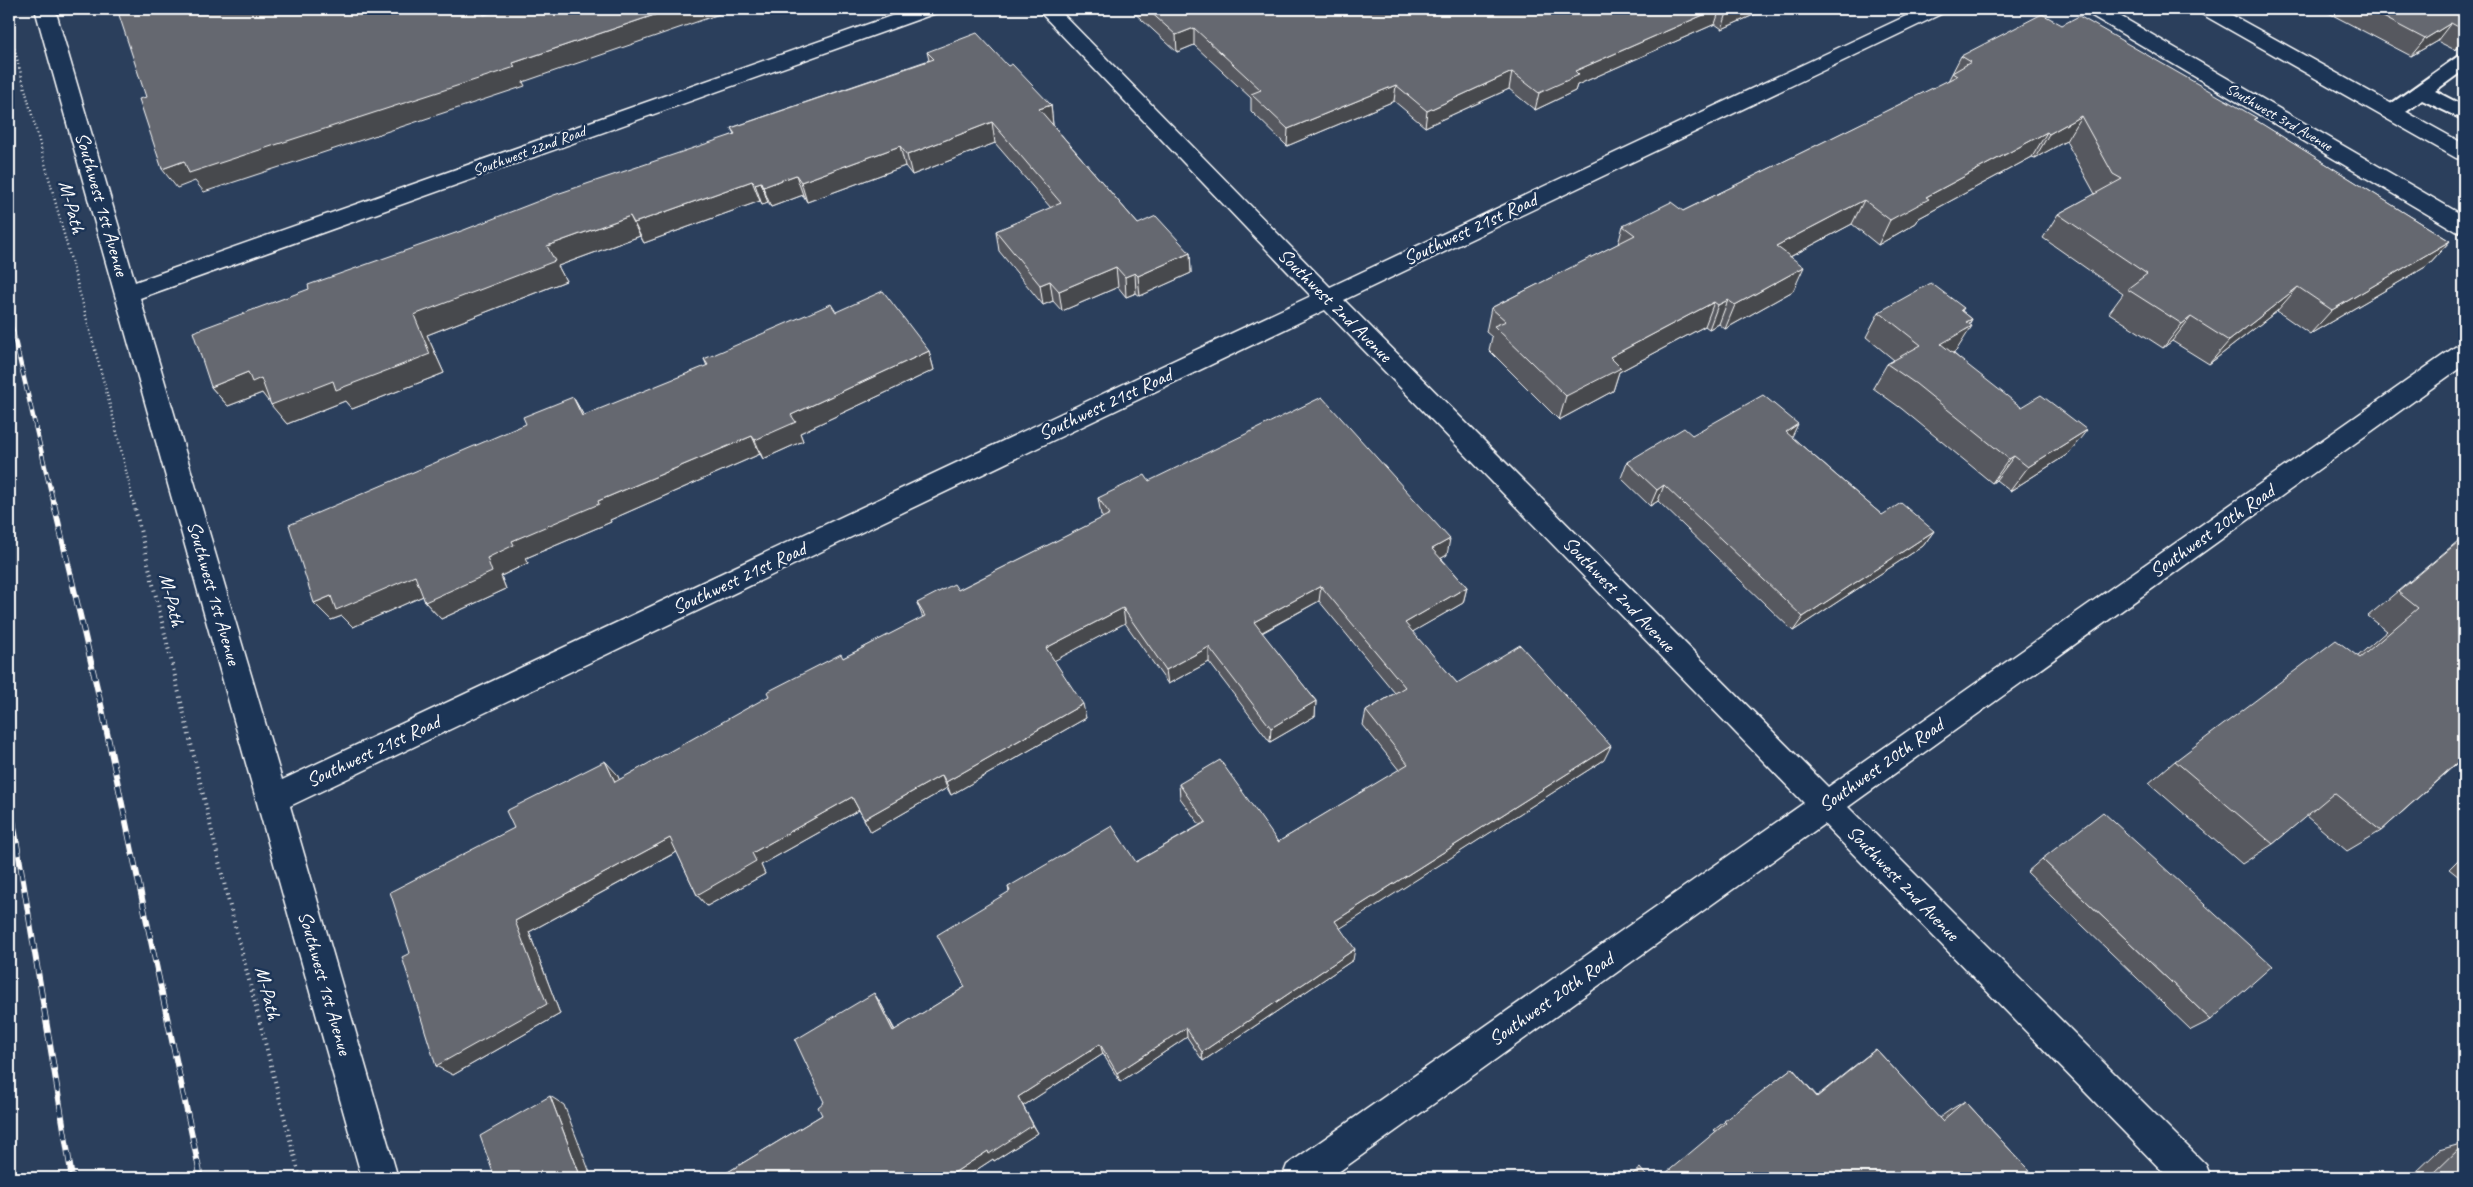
<svg xmlns="http://www.w3.org/2000/svg" width="2473" height="1187" viewBox="0 0 2473 1187" font-family="Caveat,sans-serif">
	<style>
		.lines { fill: none; stroke-linecap: round; stroke-linejoin: round }
		.lane-casing { stroke: #fff; stroke-width: 4 }
		.street-casing { stroke: #fff; stroke-width: 3 }
		.secondary-casing { stroke: #fff; stroke-width: 3 }
		.path-far1 { stroke: #fff; stroke-width: 2.5; stroke-dasharray: 1 3; stroke-linecap: butt }
		.path { stroke: #fff; stroke-width: 4; stroke-dasharray: 1 4.5; stroke-linecap: butt }
		.lane { fill: #1d3557; fill-rule: evenodd }
		.street { fill: #1d3557; fill-rule: evenodd }
		.secondary { fill: #1d3557; fill-rule: evenodd }
		.rail-far1-casing { stroke: #fff; stroke-width: 4.5 }
		.rail-casing { stroke: #fff; stroke-width: 6 }
		.rail-far1 { stroke: #1d3557; stroke-width: 3; stroke-dasharray: 9; stroke-linecap: butt }
		.rail { stroke: #1d3557; stroke-width: 4.5; stroke-dasharray: 12; stroke-linecap: butt }
		.wall { fill: #57595f; stroke: #fff }
		.shaded-wall { fill: #47494e; stroke: #fff }
		.building { fill: #65686f; stroke: #fff }
		.labels { text-anchor: middle; dominant-baseline: central; stroke-width: 5; stroke-linejoin: round; paint-order: stroke }
		.far-street-label { font-size: 16px; fill: #fff; stroke: #1d3557 }
		.street-label { font-size: 20px; fill: #fff; stroke: #1d3557 }
	</style>
	<rect width="100%" height="100%" fill="#2b3f5c"/>
	<filter id="ink" filterUnits="userSpaceOnUse"><feTurbulence type="fractalNoise" baseFrequency=".02" numOctaves="2"/><feDisplacementMap in="SourceGraphic" scale="10" xChannelSelector="R" yChannelSelector="G"/><feConvolveMatrix kernelMatrix="1 2 1 2 8 2 1 2 1" color-interpolation-filters="sRGB"/></filter>
	<g filter="url(#ink)">
		<g class="lines">
			<g class="lane-casing">
				<path id="lane" d="M2464,55v15l-29,21 29,15v14l-42,-20c-11,8 -22,20 -37,16l-3,-4 3,-4 72,-51z"/>
			</g>
			<g class="street-casing">
				<path id="street" d="M35,9h20l80,273 776,-273h28l-3,4 -796,285 142,482 1029,-484 -274,-287h21l272,278 591,-278h25l-3,4 -599,287 484,487 627,-440 9,-3v21l-616,442 358,358 5,13h-42l-345,-354 -494,354h-48l5,-13 517,-362 -479,-493 -1035,496 108,372h-36z"/>
			</g>
			<g class="secondary-casing">
				<path id="secondary" d="M2084,9h24l356,207v18l-8,-3 -369,-218z
					M2197,9h24l243,135v16l-8,-2 -256,-145z"/>
			</g>
			<path class="path-far1" d="M9,29l107,399 18,77"/>
			<path class="path" d="M134,504l92,387 74,287"/>
			<use href="#lane" class="lane"/>
			<use href="#street" class="street"/>
			<use href="#secondary" class="secondary"/>
			<g class="rail-far1-casing">
				<path id="rail-far1" d="M9,315l45,190"/>
			</g>
			<g class="rail-casing">
				<path id="rail" d="M54,504l48,205 99,469
					M9,796l63,382"/>
			</g>
			<use href="#rail-far1" class="rail-far1"/>
			<use href="#rail" class="rail"/>
		</g>
		<path class="wall" d="M1130,9h637l-45,20 -7,-5 -138,61 -2,6 -40,19 -26,-21 -84,38 -31,-26 -107,45 -36,-35v-13l-57,-53 -17,7z
			M2321,9h143v36l-9,5 -18,-9 -26,15z
			M2062,25l195,93 -2,2 195,121 -23,25 -117,68 -33,-23 -68,53 -37,-23 -9,7 -54,-35 14,-19 -80,-56 15,-24 37,-20 -29,-53 -31,17 -3,-1 -113,61 -3,5 -38,22 -26,-21 -62,33 3,34 -68,38 -6,-5 -10,5 -4,-3 -86,46 -6,19 -54,29 -70,-70 3,-13 -6,-5 5,-24 127,-64 5,-18 60,-15 265,-130 13,-25z
			M927,52l81,14 43,39 2,20 85,99 52,29 1,20 -51,23 -4,-3 -10,4 -8,-10 -56,24 -9,-10 -10,4 -44,-54 -3,-20 55,-23 -56,-65 -83,32 -7,-9 -98,36 -4,-7 -32,12 -3,-4 -6,2 -2,-4 -116,42 -4,-7 -82,30 8,15 -139,54 17,38 -92,36 -7,-8 -58,23 -18,-23 -7,-8 -34,13 -17,-19 523,-253 -3,-6 198,-68z
			M1964,308l-2,3 10,8 -16,32 -3,2 115,101 -58,37 -14,-11 -4,3 -90,-74 -29,-21 14,-24 7,-4 -28,-23 13,-25z
			M836,312l93,39 5,19 -134,63 3,8 -40,18 -3,-5 -150,66 1,2 -85,36 2,5 -27,13 5,13 -65,30 -16,-17 -2,-6 -70,31 -11,-11 -11,4 242,-223 11,19 123,-50 -3,-7z
			M1692,435l100,2 90,78 52,16 -11,15 -130,85 -135,-130 -8,5 -29,-28 6,-16z
			M1149,481l298,74 -6,3 26,29 -4,16 -51,29 45,51 147,77 -264,168 13,32 -150,101 -16,-24 -67,45 -17,-28 -80,52 15,27 -44,28 -1,-2 -29,19h-246l104,-63 2,-13 57,-98 14,26 70,-43 44,-95 -1,-5 128,-25 64,-37 -20,-27 -1,-14 99,58 121,-72 -36,-45 3,-14 29,-18 -76,-92 -57,32 54,68 -1,15 -45,26 -61,-80 -41,22 -43,-61 -71,37 32,58 -135,77 -4,-7 -76,44 -12,-22 -98,55 4,9 -58,32 -10,-11 -20,-43 -148,80 31,82 -107,61 -43,-122 104,-125 103,-54 2,6 224,-122 80,-40 -6,-15 41,-13 145,-72 -2,-3 -3,-17z
			M2464,536v228l-5,2 -3,-2 -75,67 -34,20 -41,-35 -33,28 -31,20 -93,-81 26,-22 183,-105 29,-25 -19,-15z
			M2464,854v27l-15,-12z
			M2042,859l169,161 -20,10 -164,-158z
			M1876,1049l63,69 11,-8 15,-9 71,77 -321,-47 -1,-1 78,-62 25,28 46,-37z
			M2464,1143v35h-54l29,-28z"/>
		<path class="shaded-wall" d="M672,9h62l-211,73 2,4 -321,106 -9,-11 -18,7 -15,-19 22,-8 329,-98z
			M1717,9h3l-5,15 -138,61 -2,6 -40,19 4,-17 36,-22z
			M1736,9h31l-45,20 5,-16z
			M2451,23l-14,18 -26,15 14,-17z
			M1194,28v17l-17,7 -1,-17z
			M2464,40v5l-9,5z
			M1512,72l-3,17 -84,38 2,-16z
			M1396,85l-2,16 -107,45 1,-17z
			M1051,105l2,20 -11,5 -3,-21z
			M2081,116l-15,25 -31,17 14,-24z
			M992,122l3,21 -83,32 -5,-20z
			M2047,132l-15,25 -113,61 -3,5 -38,22 12,-25 36,-23z
			M900,146l5,20 -98,36 -6,-20z
			M796,175l7,20 -32,12 -8,-20z
			M752,181l8,20 -116,42 -10,-20z
			M761,182l7,21 -6,2 -7,-21z
			M1864,200l-12,24 -87,46 11,-24z
			M630,216l10,20 -82,30 8,15 -139,54 17,38 -92,36 -7,-8 -58,23 -16,-19 143,-90 133,-69z
			M2450,241l-23,25 -117,68 22,-24z
			M1190,253l1,20 -51,23 -2,-20z
			M1116,267l2,20 -56,24 -3,-20z
			M1804,267l-11,24 -68,38 10,-24z
			M1135,273l1,20 -10,4 -1,-20z
			M1050,281l3,20 -10,4 -3,-20z
			M2298,287l-21,24 -68,53 20,-23z
			M1728,300l-9,24 -10,5 9,-24z
			M1714,302l-9,24 -86,46 -6,19 -54,29 7,-24 44,-39z
			M2191,317l-19,24 -9,7 19,-24z
			M1972,319l-7,11 7,-4 -16,25 -30,17 15,-24 25,-22z
			M929,351l5,19 -134,63 3,8 -40,18 -8,-19 36,-25z
			M248,372l13,6 16,19 -9,4 -6,-8 -34,13 -17,-19z
			M573,397l11,19h-2z
			M1798,424l-8,17 -4,-9z
			M2087,430l-19,24 -58,37 18,-24z
			M752,436l8,18 -150,66 1,2 -85,36 2,5 -27,13 5,13 -65,30 -16,-17 87,-61 86,-40z
			M2014,456l-18,24 -4,3 17,-24z
			M1664,485l-6,16 -8,5 7,-16z
			M1934,531l-11,15 -130,85 10,-14z
			M1450,539l-3,16 -18,10 3,-16z
			M415,576l15,17 -77,34 -11,-11 -11,4 -17,-17 17,-7z
			M1321,586l-2,15 -66,36 1,-15z
			M1467,587l-4,16 -61,35 3,-15z
			M1123,608l2,15 -75,40 -4,-15z
			M1209,647v15l-41,22 -2,-14z
			M1316,701l-1,15 -45,26 1,-14z
			M1083,704l3,14 -135,77 -5,-13z
			M1611,746l-7,14 -271,173 2,-12z
			M605,761l12,13 9,21 -11,-13z
			M942,775l5,13 -76,44 -7,-13z
			M852,797l7,13 -98,55 4,9 -58,32 -10,-11 55,-42z
			M670,838l10,12 -151,82 31,82 -107,61 -17,-9 79,-145z
			M1355,949l-2,11 -150,101 -1,-9z
			M874,993l7,11 19,37 -7,-10z
			M1186,1028l1,9 -67,45 -3,-9z
			M1100,1044l3,10 -80,52 -5,-9z
			M550,1096l14,9 28,73h-11z
			M1033,1125l5,8 -44,28 -1,-2 -29,19h-18l42,-27z"/>
		<path class="building" d="M117,9h364l3,6 19,-6h169l-159,54 2,4 -326,106 -5,-12 -22,8 -23,-70 7,-2z
			M1147,9h570l-142,62 4,4 -40,18 -27,-21 -85,39 -31,-26 -108,44 -37,-35 10,-4 -67,-62 -18,7z
			M1722,9h14l-9,4z
			M2368,9h96v21l-13,-7 -26,16z
			M2042,14l20,11 17,-9 178,102 -3,1 196,122 -118,69 -34,-23 -69,54 -38,-24 -9,7 -55,-35 20,-15 -89,-60 64,-35 -9,-5 -32,-58 -32,18 -2,-2 -121,65 3,2 -39,21 -26,-20 -88,46 28,21 -69,38 -7,-5 -10,5 -4,-3 -104,55 11,11 -55,28 -72,-70 12,-5 -15,-13 144,-73 -12,-9 48,-24 12,9 274,-135 -5,-3 19,-11 -10,-6z
			M977,33l31,33 4,-2 39,41 -12,4 99,115 18,-8 34,37 -52,23 -3,-3 -10,4 -9,-10 -57,24 -9,-10 -10,4 -44,-54 65,-28 -69,-81 -85,33 -7,-9 -99,36 -5,-7 -33,12 -2,-5 -6,2 -3,-3 -118,42 -4,-7 -83,30 8,15 -141,54 16,39 -94,36 -3,-9 -62,24 -10,-27 -9,4 -4,-10 -37,15 -18,-55 116,-43 -1,-4 156,-55 90,-35 181,-61 -4,-6 203,-69 -7,-7z
			M1931,283l33,25 -3,2 11,9 -6,3 6,4 -31,18 80,63 20,-12 46,35 -59,37 -14,-11 -5,3 -93,-75 -29,-20 34,-19 -42,-33z
			M883,291l46,60 -138,64 5,7 -41,18 -3,-4 -154,65 1,3 -87,37 2,4 -27,13 5,14 -67,30 -10,-26 -79,34 -5,-14 -17,7 -25,-78 237,-101 -3,-7 50,-20 9,19 126,-51 -4,-6 127,-55 5,8z
			M1763,395l35,29 -12,8 96,83 19,-12 33,28 -131,86 -139,-132 -7,5 -30,-28 57,-34 8,7z
			M1322,397l128,142 -18,10 35,38 -62,36 52,60 63,-38 91,101 -276,175 20,28 -153,103 -16,-24 -69,45 -17,-29 -82,53 15,28 -44,29 -1,-3 -42,27h-228l104,-63 -4,-8 6,-5 -29,-62 79,-47 19,38 72,-44 -28,-52 73,-44 -2,-4 104,-61 24,36 70,-40 -27,-38 41,-24 58,82 130,-78 -42,-53 39,-24 -84,-101 -67,36 62,79 -45,27 -62,-81 -43,23 -43,-62 -77,40 37,56 -137,78 -4,-7 -78,44 -12,-22 -100,56 4,8 -59,34 -27,-57 -155,83 32,83 -111,62 -34,-109 8,-4 -20,-61 124,-64 -8,-17 99,-50 10,21 154,-86 -2,-4 74,-38 2,4 82,-42 -8,-13 37,-19 4,6 152,-76 -12,-16 47,-23 4,6z
			M2464,537v219l-83,75 -47,-38 -61,51 -98,-83 161,-121 24,18 58,-50 -20,-16z
			M2103,812l169,154 -61,54 -169,-161z
			M1876,1049l66,72 23,-20 71,77h-376l66,-55 -2,-2 68,-53 25,29z
			M550,1096l31,82h-86l-15,-42z
			M2464,1144v34h-35z
			M1640,1168l8,10h-20z"/>
	</g>
	<g class="labels">
		<g class="far-street-label">
			<text transform="translate(2279 117) rotate(30)">Southwest 3rd Avenue</text>
			<text transform="translate(529 151) rotate(-20)">Southwest 22nd Road</text>
		</g>
		<g class="street-label">
			<text transform="translate(102 204) rotate(74)">Southwest 1st Avenue</text>
			<text transform="translate(72 207) rotate(75)">M-Path</text>
			<text transform="translate(1470 229) rotate(-25)">Southwest 21st Road</text>
			<text transform="translate(1335 305) rotate(45)">Southwest 2nd Avenue</text>
			<text transform="translate(1105 404) rotate(-25)">Southwest 21st Road</text>
			<text transform="translate(2212 531) rotate(-35)">Southwest 20th Road</text>
			<text transform="translate(739 578) rotate(-25)">Southwest 21st Road</text>
			<text transform="translate(214 593) rotate(74)">Southwest 1st Avenue</text>
			<text transform="translate(1619 594) rotate(46)">Southwest 2nd Avenue</text>
			<text transform="translate(172 600) rotate(77)">M-Path</text>
			<text transform="translate(373 751) rotate(-25)">Southwest 21st Road</text>
			<text transform="translate(1881 765) rotate(-35)">Southwest 20th Road</text>
			<text transform="translate(1903 883) rotate(46)">Southwest 2nd Avenue</text>
			<text transform="translate(325 983) rotate(74)">Southwest 1st Avenue</text>
			<text transform="translate(268 993) rotate(76)">M-Path</text>
			<text transform="translate(1551 999) rotate(-35)">Southwest 20th Road</text>
		</g>
	</g>
	<rect width="2473" height="1187" fill="none" stroke="#1d3557" stroke-width="30"/>
	<rect x="15" y="15" width="2443" height="1157" fill="none" stroke="#fff" stroke-width="2" filter="url(#ink)"/>
</svg>
